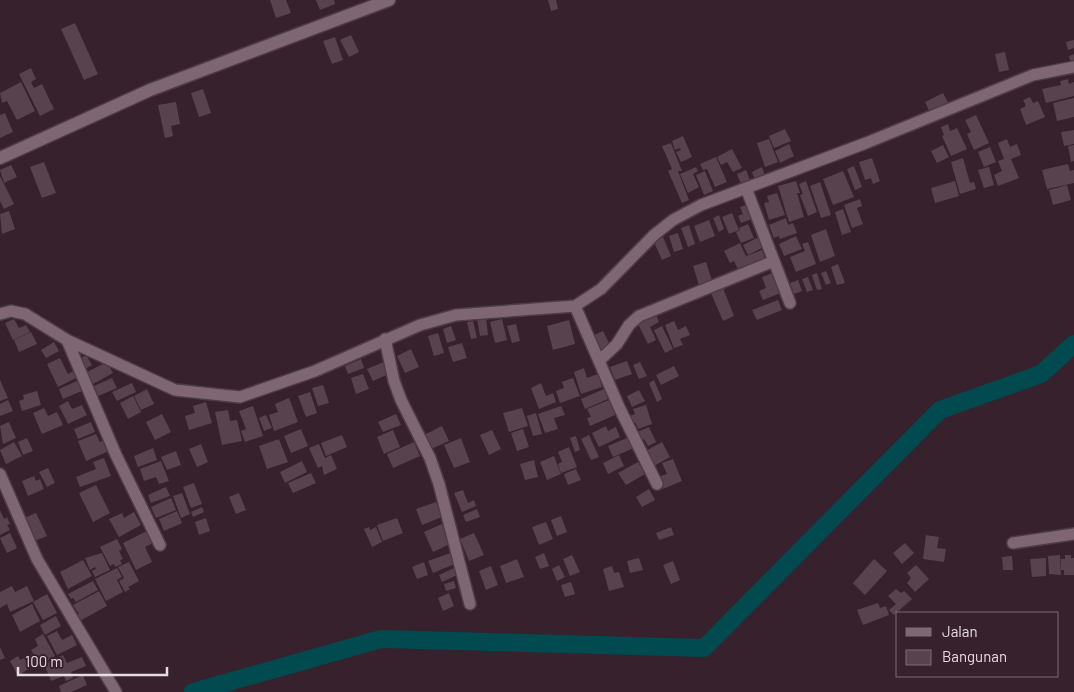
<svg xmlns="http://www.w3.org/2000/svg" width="1074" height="692" viewBox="0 0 1074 692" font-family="Barlow,sans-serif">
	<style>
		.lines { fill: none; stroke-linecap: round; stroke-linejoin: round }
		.river { stroke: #014a4f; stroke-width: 18 }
		.building { fill: #58424e }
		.street-casing { stroke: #4e3c46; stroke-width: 14 }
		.secondary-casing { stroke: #4e3c46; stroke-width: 15 }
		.street { stroke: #7f6673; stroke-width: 11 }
		.secondary { stroke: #7f6673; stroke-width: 12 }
	</style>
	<rect width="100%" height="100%" fill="#36212c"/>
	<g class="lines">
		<path class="river" d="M193,692l188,-53 323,9 236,-238 101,-36 33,-30"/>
	</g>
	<path class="building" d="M270,0h16l5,13 -15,5z
		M316,0h18l1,4 -15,6z
		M548,0h8l2,9 -7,2z
		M75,23l23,51 -14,6 -23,-51z
		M351,35l8,17 -10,5 -9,-17z
		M335,37l8,23 -11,4 -9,-23z
		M1074,40v8l-6,2 -2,-8z
		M1005,52l4,18 -10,2 -4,-18z
		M1074,54v9l-3,1 -2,-8z
		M31,68l5,11 -5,3 3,6 8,-4 12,25 -14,7 -21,-42z
		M1068,79l1,5 5,-2v14l-28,7 -4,-14 19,-4 -1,-4z
		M21,82l14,29 -18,9 -10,-19 -5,2 -2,-10z
		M203,89l8,24 -12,4 -8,-24z
		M943,93l7,13 -19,9 -6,-13z
		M1030,97l3,6 5,-2 7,16 -19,8 -6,-16 6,-3 -3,-6z
		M1074,98v19l-17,4 -4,-18z
		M176,102l4,22 -9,2 2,10 -8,2 -7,-33z
		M5,113l8,19 -13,6v-23z
		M976,115l13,28 -15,7 -7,-16 4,-2 -6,-12z
		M948,124l2,7 7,-3 10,21 -16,7 -9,-20 2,-1 -3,-8z
		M785,129l6,12 -17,7 -5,-12z
		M1074,130v14l-10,2 -3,-14z
		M683,136l9,21 -11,5 -5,-10 5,-2 -1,-2 -5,2 -3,-9z
		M769,139l9,23 -13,5 -8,-24z
		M1007,139l3,8 7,-3 4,11 -10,4 8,19 -21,8 -4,-11 8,-4 -4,-10 6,-2 -6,-16z
		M671,143l11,28h-4l11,29 -7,3 -14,-32 4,-2 -10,-23z
		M789,144l5,12 -14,7 -5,-12z
		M943,145l6,12 -12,6 -6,-12z
		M1074,145v16l-3,1 -3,-16z
		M990,147l6,15 -12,5 -6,-15z
		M732,149l10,19 -9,4 -6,-10 -6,3 -4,-8z
		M716,157l11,25 -12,5 -8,-18 -4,1 -3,-6z
		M872,158l8,23 -7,3 -2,-6 -6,2 -6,-18z
		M963,158l7,25 4,-1 2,7 -16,5 -9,-32z
		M44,162l12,31 -14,5 -12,-31z
		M1068,164l2,7 4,-1v13l-27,6 -5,-19z
		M11,165l6,12 -13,6 -4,-13z
		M854,166l8,21 -7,3 -8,-21z
		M696,167l2,4 -5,3 6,13 -11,6 -8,-19z
		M762,167l3,9 -10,4 -3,-8z
		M989,167l5,18 -10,3 -6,-18z
		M746,170l4,10 -9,4 -4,-10z
		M705,171l8,20 -9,4 -8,-20z
		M843,171l11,26 -21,8 -10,-26z
		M0,176l14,28 -10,5 -4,-8z
		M796,181l4,12h-3l7,24 -15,5 -11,-36z
		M806,181l11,31 -9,4 -8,-21 3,-1 -4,-10z
		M955,181l4,15 -24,7 -4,-15z
		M820,182l11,33 -10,3 -11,-32z
		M1067,185l4,15 -18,5 -4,-15z
		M777,193l8,22 -16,5 -5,-17 5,-1 -2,-6z
		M860,199l2,7 -5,2 6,16 -11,4 -8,-23z
		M749,204l6,14 -14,5 -3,-7 5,-2 -3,-7z
		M843,209l8,23 -9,3 -7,-23z
		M9,211l6,18 -13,5 -2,-20z
		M732,213l7,17 -10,4 -7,-17z
		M719,215l5,14 -5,3 -6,-14z
		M786,218l2,7 5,-2 4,10 -17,6 -1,-3 -5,2 -5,-13z
		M709,220l6,16 -15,6 -6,-16z
		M748,224l6,14 -13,5 -5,-11 4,-2 -1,-2z
		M689,225l6,19 -7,3 -7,-19z
		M826,229l9,27 -15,6 -9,-27z
		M678,233l5,16 -9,3 -5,-16z
		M761,236l5,10 -18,9 -5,-10z
		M796,236l6,13 -18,7 -5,-12z
		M663,237l8,19 -9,4 -8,-18z
		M808,242l8,22 -20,8 -6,-15 15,-6 -3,-7z
		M740,243l6,13 -2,1 18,-7 4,11 -27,11 -5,-11 -4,2 -6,-12z
		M706,262l6,19 -13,4 -6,-19z
		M838,264l7,19 -8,2 -6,-18z
		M826,271l5,12 -5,2 -5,-12z
		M775,272l8,20 -20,8 -4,-9 7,-3 -4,-11z
		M817,273l5,16 -5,1 -5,-15z
		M808,277l5,13 -6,2 -5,-13z
		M798,280l4,11 -8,3 -4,-11z
		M723,288l11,28 -11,5 -12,-28z
		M778,300l4,10 -25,10 -5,-10z
		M656,315l3,7 -9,5 6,13 -8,4 -10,-20z
		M486,318l2,17 -8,1 -3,-17z
		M14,319l5,9 7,-3 4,7 -17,8 -8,-17z
		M502,319l5,21 -12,3 -5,-21z
		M569,320l6,24 -22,6 -6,-24z
		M473,321l4,17 -6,1 -4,-17z
		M674,321l4,9 8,-4 4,9 -10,4 3,6 -9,3 -9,-23z
		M516,324l4,17 -8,2 -5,-17z
		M451,326l5,14 -9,3 -4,-14z
		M662,326l11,23 -8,4 -11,-23z
		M603,331l8,16 -13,6 -8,-16z
		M31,332l6,12 -18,8 -5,-12z
		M438,333l6,20 -10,3 -6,-20z
		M54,342l5,9 -13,7 -5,-8z
		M462,343l5,15 -14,4 -5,-15z
		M411,349l8,18 -14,6 -8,-17z
		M86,355l6,10 -7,4 -5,-10z
		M60,358l8,16 9,-5 3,7 -22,11 -11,-23z
		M361,359l3,9 -16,6 -3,-8z
		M386,361l5,12 -18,8 -6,-12z
		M627,361l5,13 -17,6 -5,-13z
		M107,362l6,11 -22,12 -6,-12z
		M640,362l7,14 -8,3 -6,-14z
		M674,366l5,10 -18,9 -5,-10z
		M584,368l3,10 11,-4 4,13 -21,7 -7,-22z
		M363,374l6,15 -13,5 -5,-16z
		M112,378l5,10 -19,8 -4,-10z
		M573,378l7,18 -20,7 -4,-12 8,-3 -2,-6z
		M0,380l8,18 -8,3z
		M79,380l5,10 -21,9 -4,-10z
		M654,380l8,19 -5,3 -8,-19z
		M132,383l4,9 -19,9 -5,-9z
		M541,383l5,13 7,-3 3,9 -17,7 -8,-21z
		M323,385l6,18 -11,3 -6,-18z
		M147,389l7,15 -13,6 -7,-14z
		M604,389l4,10 -23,10 -4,-10z
		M639,390l6,11 -13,6 -5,-11z
		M37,391l4,14 -19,6 -3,-10 5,-2 -1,-4z
		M310,392l7,21 -11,4 -8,-21z
		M133,396l8,16 -13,7 -8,-16z
		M289,398l9,24 -24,9 -5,-16 9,-3 -3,-8z
		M8,400l5,11 -13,5v-12z
		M609,400l6,15 -25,11 -3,-8 4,-1 -4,-8z
		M68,401l4,8 10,-4 5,10 -19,9 -9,-18z
		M206,402l6,21 -23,7 -4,-14 10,-3 -2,-7z
		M646,405l6,19 -14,5 -2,-6 -7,2 -2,-8 8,-3 -2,-5z
		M253,406l10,30 -18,6 -4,-11 5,-2 -7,-18z
		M561,406l4,9 -11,3 4,11 -13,4 -7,-19z
		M44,408l4,8 9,-4 6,13 -21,9 -9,-21z
		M522,408l6,18 -19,6 -6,-19z
		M228,410l2,11 7,-1 5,21 -20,4 -7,-33z
		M536,413l6,21 -9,2 -6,-20z
		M162,414l9,18 -16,8 -9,-18z
		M396,414l5,11 -18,7 -5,-10z
		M266,415l6,13 -8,3 -5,-13z
		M9,422l7,16 -13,6 -3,-18z
		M91,422l4,10 -17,7 -4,-10z
		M442,426l7,15 -18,8 -7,-14z
		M606,426l2,5 8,-4 4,10 -21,10 -7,-14z
		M649,427l7,15 -8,4 -4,-7 -5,3 -4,-9z
		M301,429l7,17 -17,7 -7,-17z
		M523,429l6,18 -12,4 -6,-18z
		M393,430l7,17 -16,7 -7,-17z
		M492,430l9,19 -12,6 -9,-20z
		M96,434l4,8 4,-2 5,11 -23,10 -8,-20z
		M342,435l5,12 -21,9 -5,-13z
		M589,435l10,22 -8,3 -10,-21z
		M576,436l4,14 -5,2 -5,-14z
		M629,437l5,11 -21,9 -5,-11z
		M27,438l6,13 -10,4 -5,-13z
		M461,438l9,24 -16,6 -10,-23z
		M279,439l9,23 -21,7 -8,-23z
		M14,442l8,14 -16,8 -6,-14z
		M414,442l6,14 -27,12 -6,-14z
		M662,442l8,15 -16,9 -12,-13z
		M201,444l7,18 -11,5 -8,-18z
		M319,444l6,14 6,-3 6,14 -13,6 -2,-9 -4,2 -9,-20z
		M569,447l8,20 -16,6 -3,-9 4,-2 -4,-10z
		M153,448l4,12 -19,7 -4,-11z
		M176,451l5,14 -14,5 -6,-13z
		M619,455l5,11 -16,8 -5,-11z
		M554,456l7,18 -14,6 -7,-18z
		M104,458l7,18 -31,11 -4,-10 20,-8 -3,-7z
		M673,459l9,22 -19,8 -5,-12 9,-3 -5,-11z
		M534,460l4,17 -13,3 -5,-16z
		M161,461l8,20 -10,3 -3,-7 -12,4 -4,-12z
		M302,461l5,11 -22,11 -5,-11z
		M638,462l7,12 -19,11 -8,-12z
		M48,468l7,15 -8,4 -8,-15z
		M576,469l5,11 -13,5 -4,-11z
		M311,473l5,10 -23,10 -5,-10z
		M34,476l2,5 4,-2 4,10 -16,7 -6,-15z
		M194,483l8,21 -11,4 -8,-21z
		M96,485l14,28 -17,9 -14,-29z
		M166,487l4,9 -19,7 -3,-8z
		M649,489l6,11 -13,7 -6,-10z
		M463,490l5,13 6,-3 2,6 -14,6 -8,-19z
		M182,493l8,21 -9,4 -8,-22z
		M239,493l7,17 -10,4 -7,-17z
		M171,498l5,12 -20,8 -5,-11z
		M436,502l6,15 -20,8 -6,-16z
		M202,507l2,5 -11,5 -2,-5z
		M477,509l3,8 -14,5 -3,-7z
		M0,510l4,9 3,-2 3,7 -3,1 3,5 -10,5z
		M177,511l5,12 -18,8 -5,-12z
		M134,512l7,13 -22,12 -10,-18 13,-6 2,5z
		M36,513l11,23 -12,5 -11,-23z
		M561,516l6,16 -10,4 -6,-16z
		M206,518l4,13 -11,4 -4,-13z
		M397,518l6,15 -20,8 -6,-16z
		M546,522l7,17 -14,6 -7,-18z
		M442,524l8,20 -17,8 -9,-20z
		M369,527l1,3 6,-3 6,15 -10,5 -8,-18z
		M671,527l3,8 -15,5 -3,-7z
		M147,531l6,12 -8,4 7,15 -16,8 -13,-27z
		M10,533l7,15 -10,5 -7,-15z
		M474,533l10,22 -15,6 -9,-22z
		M926,535l13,2 -2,11 9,1 -2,13 -21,-3z
		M117,539l5,10 -3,2 4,8 -3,1 2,4 -7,3 -1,-3 -4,2 -10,-19z
		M905,543l9,10 -12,11 -9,-11z
		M453,552l4,11 -24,10 -5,-12z
		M102,553l8,17 -15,7 -3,-6 4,-2 -1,-2 -5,3 -5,-12z
		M544,553l5,13 -9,3 -5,-12z
		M572,555l8,17 -10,4 -7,-17z
		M1060,555l1,20 -12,-1 -1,-18z
		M1065,555h6v3h3v17h-10v-5h3h-6v-11h4z
		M1012,556l1,14h-10l-1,-13z
		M639,558l4,12 -13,3 -3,-12z
		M1046,558v18l-14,1 -2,-18z
		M517,559l7,18 -18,6 -6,-17z
		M874,559l13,12 -22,24 -12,-12z
		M83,560l9,16 -24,13 -8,-17z
		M673,561l7,19 -9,4 -8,-19z
		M129,562l10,19 -11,6 2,2 -5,3 -6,-11 5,-3 -6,-11z
		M424,562l4,13 -11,4 -5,-12z
		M559,565l6,12 -8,4 -5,-12z
		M916,565l13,14 -14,13 -8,-9 4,-5 -4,-5z
		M491,566l7,19 -12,5 -7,-19z
		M612,566l2,7 5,-1 5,15 -15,4 -6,-22z
		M456,567l3,7 -17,8 -3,-7z
		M117,568l5,9 -5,3 6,12 -17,9 -11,-22z
		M93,581l5,9 -22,12 -3,-4 -2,1 -3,-5z
		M454,581l2,7 -10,3 -2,-7z
		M571,582l4,12 -10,3 -4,-12z
		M12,586l3,6 12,-6 7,15 -24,11 -3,-8 -7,4v-16z
		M896,589l5,4 3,-2 8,8 -18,16 -5,-5 7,-6 -8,-8z
		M99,591l8,15 -29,16 -3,-6 4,-2 -6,-9z
		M449,593l5,13 -11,5 -5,-13z
		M47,594l10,19 -14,7 -10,-18z
		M878,603l2,5 6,-2 3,9 -26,10 -6,-15z
		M32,604l8,17 -20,11 -8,-17z
		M56,616l5,10 -16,9 -5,-10z
		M57,631l5,9 10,-5 5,10 -20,10 -10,-19z
		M43,634l12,22 -8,5 -2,-5 -8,4 -6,-10 7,-4 -3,-7z
		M0,647l5,11 -5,2z
		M32,654l5,9 -19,13 -8,-15 8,-5 2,4z
		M63,655l4,8 15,-6 4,9 -15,6 2,6 -7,3 -2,-5 -13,5 -7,-17z
		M83,675l4,10 -16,7h-10l-2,-6z"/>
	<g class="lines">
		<g class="street-casing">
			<path id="street" d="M746,188l44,115
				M575,306l44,101 38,77
				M0,314l11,-3 14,3 42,26 108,50 65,7 75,-26 105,-46 36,-10 119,-9 26,-17 53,-54 19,-15 28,-15 165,-62 167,-68 41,-8
				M385,339l9,42 7,19 29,58 9,26 31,120
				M67,340l49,115 44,90
				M599,361l18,-17 12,-19 10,-9 135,-55
				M0,474l37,85 79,133
				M1013,543l61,-9"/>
		</g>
		<g class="secondary-casing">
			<path id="secondary" d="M0,158l150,-68 239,-90"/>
		</g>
		<use href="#street" class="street"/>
		<use href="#secondary" class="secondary"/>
	</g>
	<rect x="896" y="612" width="162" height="65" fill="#36212c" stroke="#7e6b75"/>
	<rect x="906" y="628" width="25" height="8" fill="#7f6673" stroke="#7e6b75"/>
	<text x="942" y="637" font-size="15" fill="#e9dbe2">Jalan</text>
	<rect x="906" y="650" width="25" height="15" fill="#58424e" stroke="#7e6b75"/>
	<text x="942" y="662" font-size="15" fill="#e9dbe2">Bangunan</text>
	<path d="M18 667v8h149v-8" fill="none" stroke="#e9dbe2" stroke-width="2.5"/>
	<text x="25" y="667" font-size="15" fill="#e9dbe2" stroke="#36212c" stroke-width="4" paint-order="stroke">100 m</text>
</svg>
